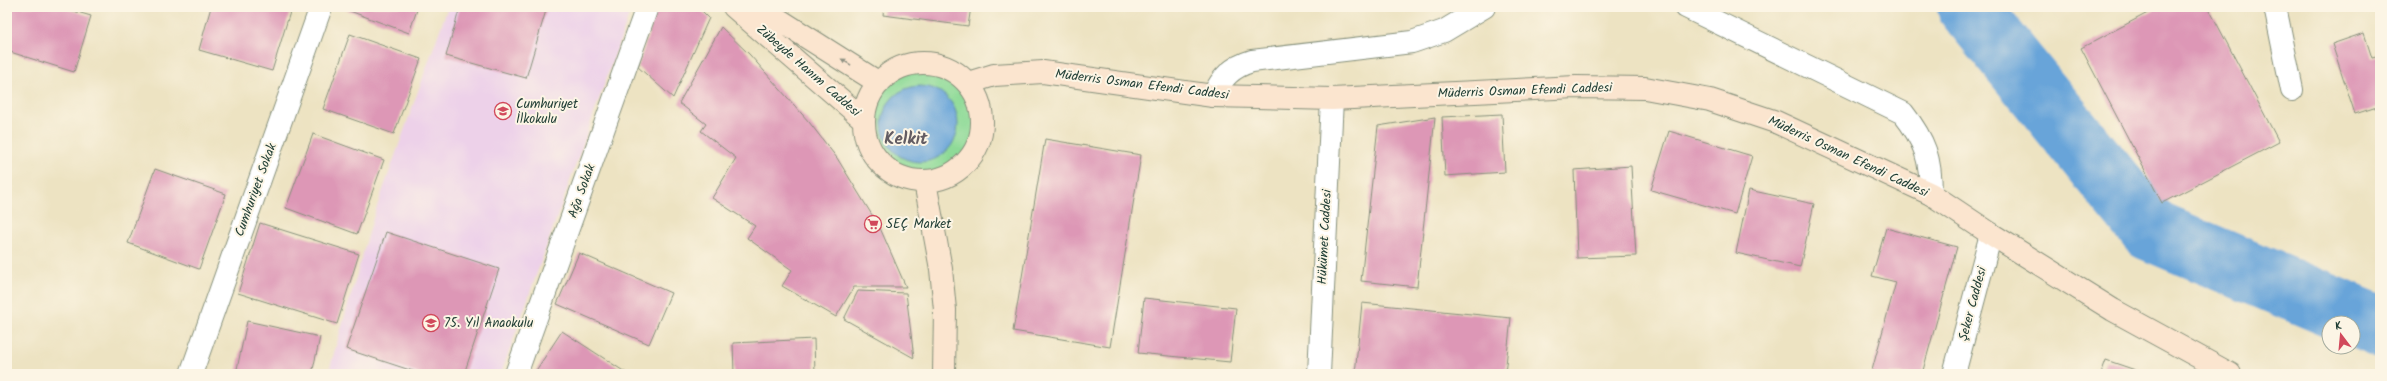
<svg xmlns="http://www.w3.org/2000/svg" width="2387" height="381" viewBox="0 0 2387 381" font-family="Kalam,sans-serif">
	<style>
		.built { fill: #edd1e9 }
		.green { fill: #8eda97; stroke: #568c66 }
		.water { fill: #68a4d9; stroke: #447086 }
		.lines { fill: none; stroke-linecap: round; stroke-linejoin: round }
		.river { stroke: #68a4d9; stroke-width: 62 }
		.building { fill: #dd97b6 }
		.minor-casing { stroke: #86907b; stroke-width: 24 }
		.secondary-casing { stroke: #86907b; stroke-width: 24 }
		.minor { stroke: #fff; stroke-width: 22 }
		.secondary { stroke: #fbe5cf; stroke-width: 22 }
		.oneway { fill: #8d9182 }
		.labels { text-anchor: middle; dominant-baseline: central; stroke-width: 4; stroke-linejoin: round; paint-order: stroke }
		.street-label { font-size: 13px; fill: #1f3d34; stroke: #fcf5e5 }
		.poi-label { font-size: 13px; fill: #1f3d34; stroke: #fcf5e5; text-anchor: start }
		.district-label { font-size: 17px; font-weight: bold; fill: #625c62; stroke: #fcf5e5 }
	</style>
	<rect width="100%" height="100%" fill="#fcf5e5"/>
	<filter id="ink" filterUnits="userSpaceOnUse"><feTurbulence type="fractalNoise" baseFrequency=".025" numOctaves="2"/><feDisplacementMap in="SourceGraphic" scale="8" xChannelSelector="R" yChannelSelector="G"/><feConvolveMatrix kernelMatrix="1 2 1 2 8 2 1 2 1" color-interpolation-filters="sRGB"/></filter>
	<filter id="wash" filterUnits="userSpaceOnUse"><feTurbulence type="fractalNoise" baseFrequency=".012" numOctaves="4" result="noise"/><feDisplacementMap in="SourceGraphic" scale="16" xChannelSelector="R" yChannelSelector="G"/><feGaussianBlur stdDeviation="0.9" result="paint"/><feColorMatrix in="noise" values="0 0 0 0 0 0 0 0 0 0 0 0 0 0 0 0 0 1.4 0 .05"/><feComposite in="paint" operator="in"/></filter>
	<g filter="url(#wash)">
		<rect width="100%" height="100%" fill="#ede3c2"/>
		<path class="built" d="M448,7h184l-131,367h-173l46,-159z"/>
		<path class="green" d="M864 122a59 59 0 1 1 118 0a59 59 0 1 1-118 0Z"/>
		<path class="water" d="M882 124a38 38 0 1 1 76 0a38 38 0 1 1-76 0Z"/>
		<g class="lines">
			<path class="river" d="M1968,7l182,223 230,97"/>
		</g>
		<g id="blocks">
			<path class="building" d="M7,7h53l31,9 -17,56 -67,-21z
				M211,7h62l17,5 -18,59 -73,-21z
				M339,7h79l-9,26z
				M460,7h87l-21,71 -80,-22z
				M657,7h41l11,11 -36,80 -35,-31z
				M884,7h87l-3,19 -85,-11z
				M2159,7h49l71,135 -117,61 -81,-155z
				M721,27l29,28 59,67 28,36 43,70 26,59h-52l-18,30 -54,-31 10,-16 -45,-32 8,-12 -43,-28 24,-40 -35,-27 5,-7 -27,-21z
				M2364,33l8,25 8,-2v50l-25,8 -23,-70z
				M350,34l71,25 -27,75 -71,-25z
				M1502,114l3,58 -60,4 -3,-59z
				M1435,117l-18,170 -56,-6 17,-155z
				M1669,131l83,25 -17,58 -84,-24z
				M313,134l71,26 -27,74 -71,-26z
				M1045,139l96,16 -31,192 -97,-16z
				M1631,166l5,90 -59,2 -3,-88z
				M155,169l71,25 -27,75 -71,-26z
				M1749,190l65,14 -14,63 -64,-14z
				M260,223l99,31 -22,70 -99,-31z
				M1886,228l71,19 -35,127h-51l25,-92 -24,-6z
				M386,232l113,37 -35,105h-42l-76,-25z
				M579,253l92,40 -22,51 -92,-40z
				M858,291l48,2 8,65 -70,-39z
				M1144,298l92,10 -6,54 -92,-9z
				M1362,303l149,15 -6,56h-150z
				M247,321l73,16 -8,37h-76z
				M562,331l66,43h-91l-2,-2z
				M814,339l1,35h-81l-1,-31z
				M2106,360l41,14h-46z"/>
		</g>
	</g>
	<g filter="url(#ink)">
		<use href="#blocks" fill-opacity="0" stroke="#86907b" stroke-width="1"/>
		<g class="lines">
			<g class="minor-casing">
				<path id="minor" d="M1686,7l217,106c22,28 28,46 28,81
					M2275,7l17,83
					M1213,96c9,-19 19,-29 39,-35l160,-19 32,-11 40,-24
					M191,374l130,-367
					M516,374l131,-367
					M1319,374l13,-275
					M1954,374l37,-140"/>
			</g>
			<g class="secondary-casing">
				<path id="secondary" d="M734,7l129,112
					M759,7l120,76
					M864 122a59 59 0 1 1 118 0a59 59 0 1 1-118 0Z
					M968,83l26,-8 49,-3 170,24 119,3 244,-12 69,1 65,12 66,22 155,72 60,40 122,76 117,64
					M925,182l16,87 4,41 -1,64"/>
			</g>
			<use href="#minor" class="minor"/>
			<use href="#secondary" class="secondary"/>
		</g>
		<defs><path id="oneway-solid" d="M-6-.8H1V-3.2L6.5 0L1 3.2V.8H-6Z"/></defs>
		<use class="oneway" href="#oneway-solid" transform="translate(846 62) rotate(-148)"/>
	</g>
	<defs>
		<g id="school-ring" transform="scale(0.9)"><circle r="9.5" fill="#fcf5e5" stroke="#d1495b" stroke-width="1.5"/><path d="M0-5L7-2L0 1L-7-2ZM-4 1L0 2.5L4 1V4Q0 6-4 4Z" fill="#d1495b"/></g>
		<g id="supermarket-ring" transform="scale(0.9)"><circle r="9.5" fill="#fcf5e5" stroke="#d1495b" stroke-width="1.5"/><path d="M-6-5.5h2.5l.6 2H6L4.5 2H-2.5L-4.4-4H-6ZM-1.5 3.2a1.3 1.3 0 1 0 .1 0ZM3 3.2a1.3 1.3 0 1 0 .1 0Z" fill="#d1495b"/></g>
	</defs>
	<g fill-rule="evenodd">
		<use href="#school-ring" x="503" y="111"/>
		<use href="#supermarket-ring" x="873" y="224"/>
		<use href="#school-ring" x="431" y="323"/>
	</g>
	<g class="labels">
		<g class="street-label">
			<text transform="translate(808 71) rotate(41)">Zübeyde Hanım Caddesi</text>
			<text transform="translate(1142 85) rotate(7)">Müderris Osman Efendi Caddesi</text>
			<text transform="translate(1525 91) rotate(-2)">Müderris Osman Efendi Caddesi</text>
			<text transform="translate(1848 157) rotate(25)">Müderris Osman Efendi Caddesi</text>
			<text transform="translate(256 190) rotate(-70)">Cumhuriyet Sokak</text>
			<text transform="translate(582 191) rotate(-70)">Ağa Sokak</text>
			<text transform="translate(1325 237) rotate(-87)">Hükümet Caddesi</text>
			<text transform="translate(1973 304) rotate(-75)">Şeker Caddesi</text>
		</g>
		<g class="poi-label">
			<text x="516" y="104">Cumhuriyet<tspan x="516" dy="15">İlkokulu</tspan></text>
			<text x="886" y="224">SEÇ Market</text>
			<text x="444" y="323">75. Yıl Anaokulu</text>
		</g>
		<g class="district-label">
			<text x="906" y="139">Kelkit</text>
		</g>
	</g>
	<rect width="2387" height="381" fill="none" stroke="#fcf5e5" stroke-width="24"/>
	<g transform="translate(2341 335) rotate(344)"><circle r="19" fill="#fcf5e5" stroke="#a4ab9e"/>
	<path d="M0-3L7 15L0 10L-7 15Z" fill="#d1495b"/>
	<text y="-6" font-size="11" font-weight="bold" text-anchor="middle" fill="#1f3d34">K</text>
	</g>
</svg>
